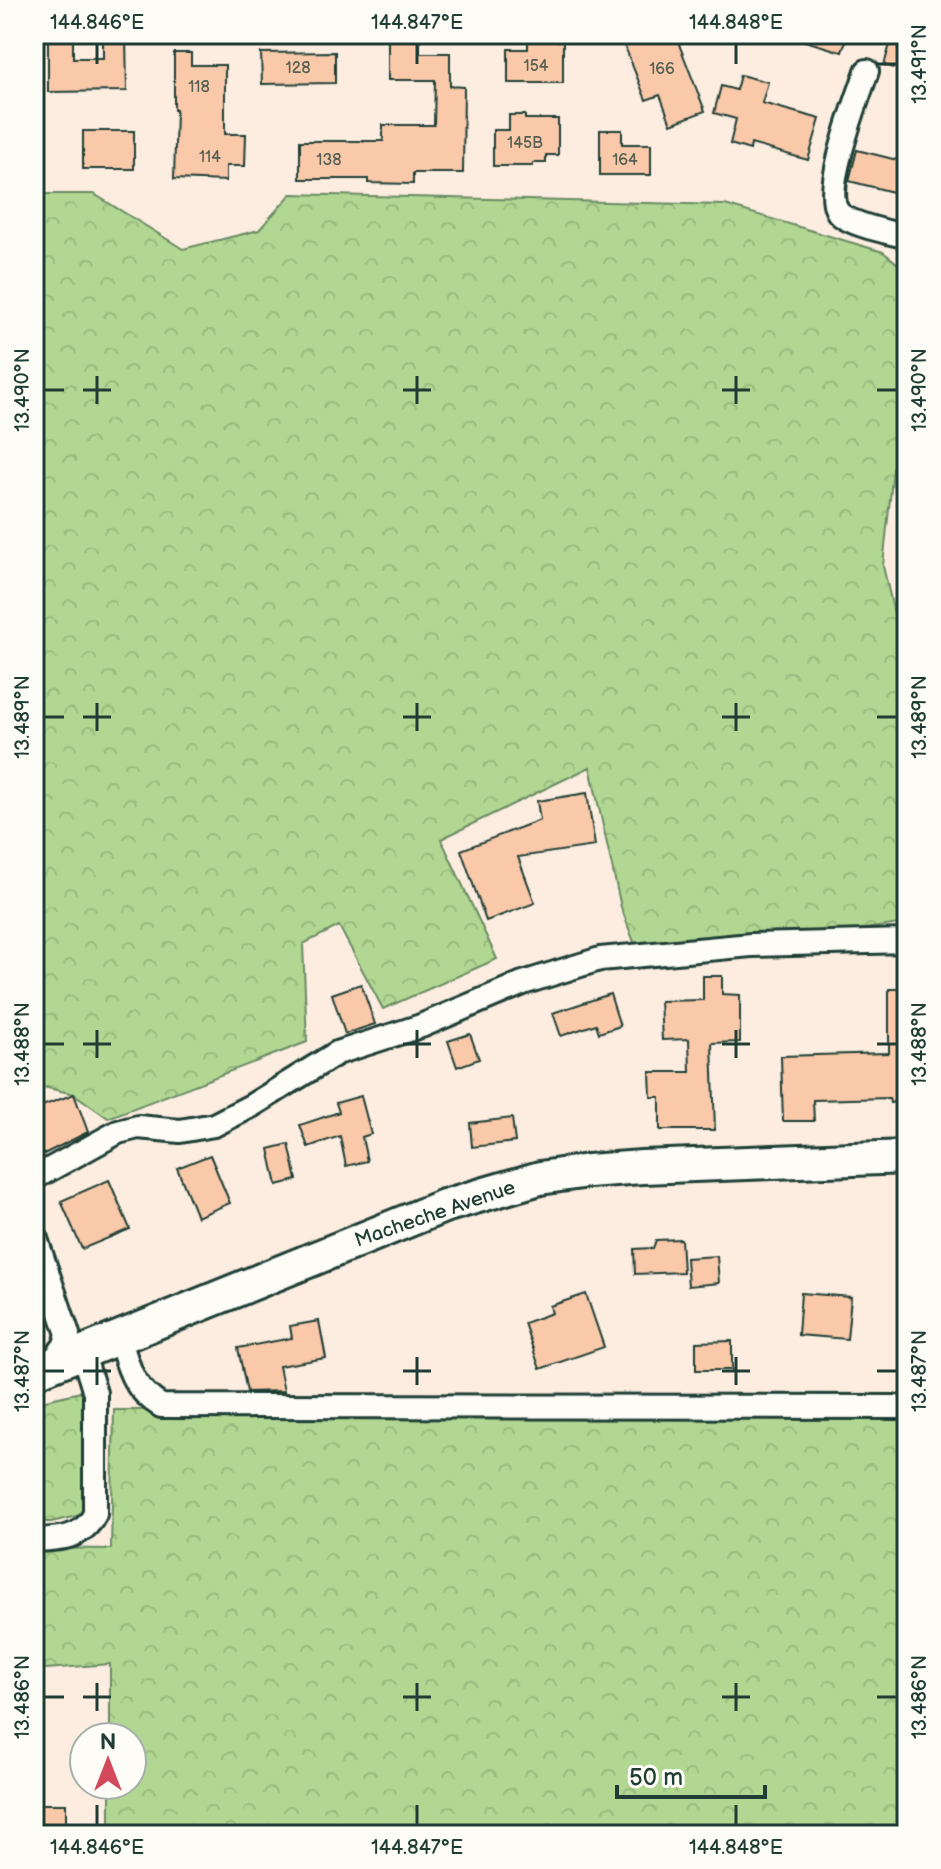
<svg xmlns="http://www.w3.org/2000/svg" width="941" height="1869" viewBox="0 0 941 1869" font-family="'Balsamiq Sans',sans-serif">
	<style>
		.forest { fill: url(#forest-crowns); stroke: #688a63; stroke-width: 2 }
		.building { fill: #fac9aa; stroke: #1f3d34; stroke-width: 2 }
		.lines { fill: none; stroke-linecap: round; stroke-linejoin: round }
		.minor-casing { stroke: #1f3d34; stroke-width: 28 }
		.secondary-casing { stroke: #1f3d34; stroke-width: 38 }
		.minor { stroke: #fdfcf7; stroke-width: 22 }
		.secondary { stroke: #fdfcf7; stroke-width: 32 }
		.ticks { fill: none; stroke: #1f3d34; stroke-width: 3 }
		.labels { text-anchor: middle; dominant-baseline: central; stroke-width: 6; stroke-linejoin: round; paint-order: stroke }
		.number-label { font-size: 16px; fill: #566052 }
		.street-label { font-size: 20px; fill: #1f3d34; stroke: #fdfcf7 }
		.neatline { fill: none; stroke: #1f3d34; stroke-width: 3 }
		.ticks-label { font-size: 20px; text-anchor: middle; fill: #1f3d34 }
	</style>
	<defs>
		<pattern id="forest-crowns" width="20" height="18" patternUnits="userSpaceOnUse" patternTransform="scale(2)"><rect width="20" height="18" fill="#b2d792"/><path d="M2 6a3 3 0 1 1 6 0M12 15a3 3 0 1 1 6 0" fill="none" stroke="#99b97e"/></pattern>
	</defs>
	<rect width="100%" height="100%" fill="#fcede0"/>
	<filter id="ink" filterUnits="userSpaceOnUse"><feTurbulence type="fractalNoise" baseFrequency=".0125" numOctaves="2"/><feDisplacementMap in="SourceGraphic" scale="16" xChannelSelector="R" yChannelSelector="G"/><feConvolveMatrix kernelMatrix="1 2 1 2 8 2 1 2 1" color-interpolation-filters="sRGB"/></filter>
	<g filter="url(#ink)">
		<path class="forest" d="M34,194h60l89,55 76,-19 32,-36 434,11 158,47 24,19v65l-24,230 24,103v254l-198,28 -71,2 -17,-46 -31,-140 -149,72 56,120 -114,50 -44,-83 -36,18 4,98 -199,76 -34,-24 -40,-9z
			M34,1272l22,47 -22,8z
			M85,1391l1,123 -35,8h-17v-115l16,-8z
			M907,1406v429h-797v-50h22v-48h-22v-73l-76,6v-122l77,1 3,-139z"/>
		<path class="building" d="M48,34h25v24h30v-23h23l1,56 -79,1z
			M388,34h32v19h30v33l14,1 -1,86h-50v11l-45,-1v-4h-68v-38h83v-16h51l1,-45h-47z
			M650,34h25l30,77 -34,13 -11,-29 -14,5 -22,-56z
			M795,34h53l-6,18 -47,-14z
			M893,34h14v38l-23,-7z
			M528,41h35v42h-55v-34h20z
			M335,52v31l-73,1 -1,-31z
			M174,53h17v12h34v69h21l-1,32h-19v15l-52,-2 2,-69h-2z
			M740,75l28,7 -6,21 58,16 -12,41 -57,-16 -1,6 -20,-6 6,-25 -22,-6 7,-27 15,4z
			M509,115h16v4h33v36h-12v8h-13v3h-40v-36h16z
			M600,130h22v14h29v31h-51z
			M83,131h51v38h-51z
			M857,150l44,11 -8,31 -44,-11z
			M587,793l8,53 -77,11 17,46 -49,18 -25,-71 79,-30 -3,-19z
			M703,976h19v18l18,1v47l-28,1 3,87h-55v-33h-9l-1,-25h40l-1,-33 -27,1 -2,-39 43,-1z
			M361,984l14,40 -30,10 -13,-40z
			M889,989h18v111l-17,3 -1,-5 -76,2 1,21h-31l-2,-65 108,-3z
			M610,994l10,32 -21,7 -3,-9 -35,12 -8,-23z
			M470,1034l9,25 -22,8 -9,-26z
			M74,1094l14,38 -46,23 -8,-23v-23z
			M361,1096l10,38 -9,3 5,24 -21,5 -6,-30 -32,11 -8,-22 39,-13 -3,-9z
			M512,1118l3,24 -43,5 -2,-24z
			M289,1144l8,36 -20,5 -8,-36z
			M210,1155l20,48 -33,14 -20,-49z
			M109,1180l21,49 -48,20 -21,-48z
			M681,1239l2,33 -48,2 -1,-25 19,-1 3,-8z
			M717,1256l2,27 -31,3 -2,-28z
			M801,1293l50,4 -4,42 -49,-4z
			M586,1294l18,53 -64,22 -16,-46 28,-10 -2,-7z
			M319,1321l7,37 -47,8 5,25 -37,1 -9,-44 54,-10 -2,-12z
			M732,1341v29h-36v-28z
			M34,1804h32v31h-32z"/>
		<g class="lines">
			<g class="minor-casing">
				<path id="minor" d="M867,71c-8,25 -49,126 -26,144 14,11 48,17 66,22
					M34,1178l84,-46 20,-5 42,4 34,-6 37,-19 86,-53 84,-27 102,-43 77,-24 151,-14 156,-4
					M34,1233l34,101 -3,11 -15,20
					M119,1337c10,31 12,50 42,69l746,1
					M34,1540c26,-1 48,-1 61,-26v-121l-13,-42"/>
			</g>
			<g class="secondary-casing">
				<path id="secondary" d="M34,1372l410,-166 96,-28 48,-7 54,-4 265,-10"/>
			</g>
			<use href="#minor" class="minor"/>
			<use href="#secondary" class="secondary"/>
		</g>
	</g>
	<path class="ticks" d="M97,44v20M417,44v20M736,44v20M877,64h20M97,376v28M417,376v28M736,376v28M44,390h20M83,390h28M403,390h28M722,390h28M877,390h20M97,703v28M417,703v28M736,703v28M44,717h20M83,717h28M403,717h28M722,717h28M877,717h20M97,1030v28M417,1030v28M736,1030v28M44,1044h20M83,1044h28M403,1044h28M722,1044h28M877,1044h20M97,1357v28M417,1357v28M736,1357v28M44,1371h20M83,1371h28M403,1371h28M722,1371h28M877,1371h20M97,1683v28M417,1683v28M736,1683v28M44,1697h20M83,1697h28M403,1697h28M722,1697h28M877,1697h20M97,1805v20M417,1805v20M736,1805v20"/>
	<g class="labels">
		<g class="number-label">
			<text x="536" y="66">154</text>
			<text x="298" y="68">128</text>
			<text x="662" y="69">166</text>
			<text x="199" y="87">118</text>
			<text x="525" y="143">145B</text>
			<text x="210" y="157">114</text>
			<text x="329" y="160">138</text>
			<text x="625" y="160">164</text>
		</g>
		<g class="street-label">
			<text transform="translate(435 1214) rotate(-19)">Macheche Avenue</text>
		</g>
	</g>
	<rect width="941" height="1869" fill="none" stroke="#fdfcf7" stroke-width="88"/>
	<g transform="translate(108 1761)"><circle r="38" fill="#fdfcf7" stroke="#a4b0a9" stroke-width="2"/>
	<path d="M0-6L14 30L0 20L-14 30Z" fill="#d1495b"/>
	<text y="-12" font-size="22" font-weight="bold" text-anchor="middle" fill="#1f3d34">N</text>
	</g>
	<path d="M617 1785v12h148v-12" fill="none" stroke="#1f3d34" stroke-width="4"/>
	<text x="629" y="1785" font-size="24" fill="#1f3d34" stroke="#fdfcf7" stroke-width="6" paint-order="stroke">50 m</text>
	<rect x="44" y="44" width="853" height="1781" class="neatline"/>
	<g class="ticks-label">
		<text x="97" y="29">144.846°E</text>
		<text x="417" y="29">144.847°E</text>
		<text x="736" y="29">144.848°E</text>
		<text transform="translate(919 64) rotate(-90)" y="7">13.491°N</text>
		<text transform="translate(22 390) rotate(-90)" y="7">13.490°N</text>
		<text transform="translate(919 390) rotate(-90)" y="7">13.490°N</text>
		<text transform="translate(22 717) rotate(-90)" y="7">13.489°N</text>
		<text transform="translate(919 717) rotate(-90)" y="7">13.489°N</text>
		<text transform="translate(22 1044) rotate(-90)" y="7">13.488°N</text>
		<text transform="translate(919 1044) rotate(-90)" y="7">13.488°N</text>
		<text transform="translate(22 1371) rotate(-90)" y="7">13.487°N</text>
		<text transform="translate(919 1371) rotate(-90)" y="7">13.487°N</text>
		<text transform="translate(22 1697) rotate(-90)" y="7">13.486°N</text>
		<text transform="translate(919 1697) rotate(-90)" y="7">13.486°N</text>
		<text x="97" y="1854">144.846°E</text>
		<text x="417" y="1854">144.847°E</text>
		<text x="736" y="1854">144.848°E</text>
	</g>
</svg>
